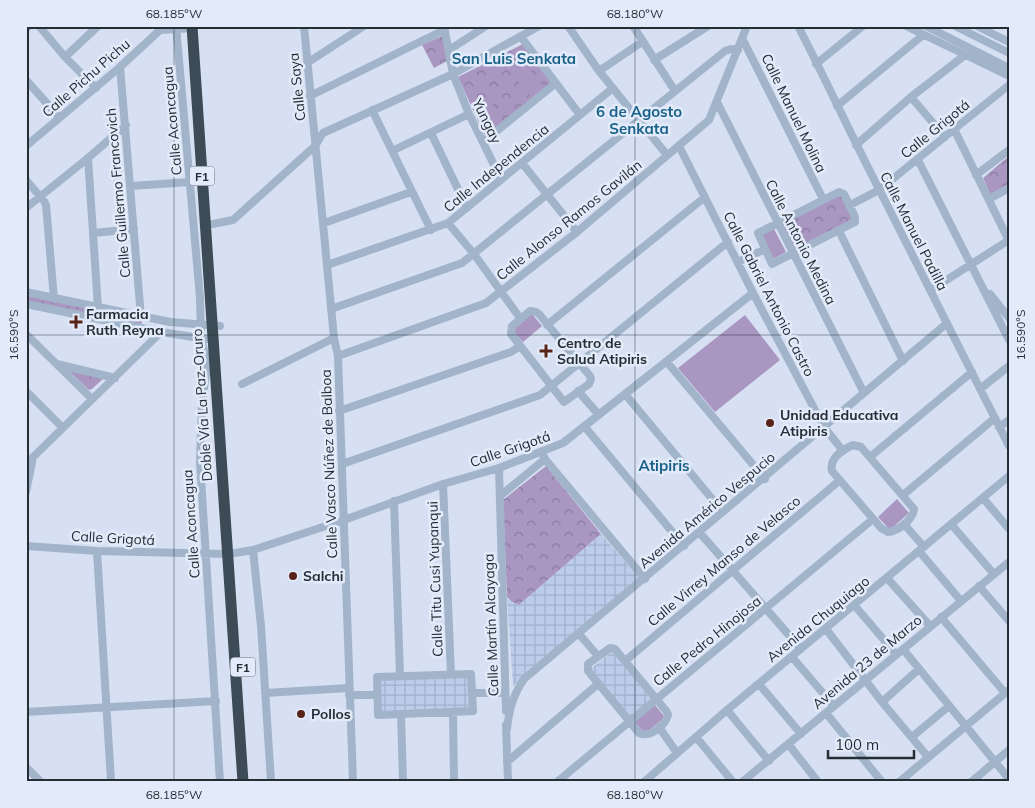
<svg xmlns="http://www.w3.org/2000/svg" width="1035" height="808" viewBox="0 0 1035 808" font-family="Mulish,sans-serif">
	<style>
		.grass { fill: url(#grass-dots) }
		.forest { fill: url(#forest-crowns) }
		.garden { fill: #a996c1 }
		.plaza { fill: url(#plaza-grid) }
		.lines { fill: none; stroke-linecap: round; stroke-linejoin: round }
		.minor { stroke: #a2b4ca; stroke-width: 8 }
		.highway { stroke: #3c4b56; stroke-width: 11 }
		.ticks { fill: none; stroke: #252e35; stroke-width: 1; stroke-opacity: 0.45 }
		.poi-dot { fill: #582419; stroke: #e3ebfa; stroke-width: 2 }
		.labels { text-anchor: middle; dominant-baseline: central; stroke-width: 5; stroke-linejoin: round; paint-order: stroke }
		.shield { fill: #e3ebfa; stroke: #5e6770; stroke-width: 1 }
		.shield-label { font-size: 12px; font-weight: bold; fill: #252e35 }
		.street-label { font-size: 14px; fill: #252e35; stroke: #e3ebfa }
		.poi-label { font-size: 14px; font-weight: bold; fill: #252e35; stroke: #e3ebfa; text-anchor: start }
		.neighbourhood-label { font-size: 15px; font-weight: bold; fill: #1a6187; stroke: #e3ebfa }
		.neatline { fill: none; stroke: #252e35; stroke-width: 2 }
		.ticks-label { font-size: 12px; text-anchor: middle; fill: #252e35 }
	</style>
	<defs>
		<pattern id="grass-dots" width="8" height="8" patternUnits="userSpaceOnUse" patternTransform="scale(1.25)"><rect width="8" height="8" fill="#a996c1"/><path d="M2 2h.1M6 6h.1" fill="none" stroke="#897b9e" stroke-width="1.8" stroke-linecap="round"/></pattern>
		<pattern id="forest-crowns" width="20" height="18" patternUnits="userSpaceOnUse" patternTransform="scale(1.25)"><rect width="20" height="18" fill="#a996c1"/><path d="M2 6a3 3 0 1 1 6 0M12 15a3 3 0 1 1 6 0" fill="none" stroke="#897b9e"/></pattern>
		<pattern id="plaza-grid" width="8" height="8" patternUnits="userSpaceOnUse" patternTransform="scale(1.25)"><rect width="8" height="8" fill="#bccceb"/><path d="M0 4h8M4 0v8" fill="none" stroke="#a1b0ca"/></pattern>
	</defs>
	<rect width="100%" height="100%" fill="#d7e0f2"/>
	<path class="grass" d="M26,295l115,25 1,3 -2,1 -114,-23z"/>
	<path class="forest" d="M444,35l5,25 -15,8 -12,-23z
		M523,44l30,38 -67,56 -28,-61z
		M1009,156v30l-18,10 -8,-18z
		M841,195l12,24 -58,31 -14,-27z
		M69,371l35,7 -12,11 -3,1z
		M546,466l55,68 -82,71 -7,-3 -5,-5 -4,-97z"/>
	<path class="garden" d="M528,67l17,20 -13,11 -17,-20z
		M490,99l11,23 -14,7 -12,-23z
		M774,229l12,23 -15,8 -11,-24z
		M532,314l10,12 -19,16 -11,-12z
		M745,315l35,45 -65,52 -37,-44z
		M897,499l12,14 -19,17 -12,-13z
		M654,704l11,13 -20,17 -11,-13z"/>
	<path class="plaza" d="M601,534l39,45 -127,107 -6,-88 5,4 7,3z
		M615,649l41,49 -27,23 -41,-50z
		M471,674l2,37 -95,4 -1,-38z"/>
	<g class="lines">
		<path class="minor" d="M39,26l26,31 31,31
			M176,26l24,272 1,40 5,21v14l-4,30 -2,59 20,320
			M304,26l30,312 4,18 15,426
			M444,26l9,48 16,40 32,65
			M568,26l31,45 68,84
			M633,26l42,65
			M798,26c28,54 53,109 81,163 43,86 87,171 130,257
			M906,26l103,50
			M926,26l83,42
			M955,26l54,27
			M977,26l32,16
			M26,29l3,-3
			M521,37l59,78
			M742,38l81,161
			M449,50l37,-24
			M65,57l33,-31
			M654,60l54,-34
			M307,63l57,-37
			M816,64l47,-38
			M120,67l21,250
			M599,71l43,-29
			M26,80l33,37
			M310,96l134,-66
			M911,97l34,40
			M717,102l147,291
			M837,106l86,-71
			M372,110l59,120
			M954,129l55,112
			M431,133l36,75
			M483,142l73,-59
			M856,145l55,-48 54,-42
			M26,146l94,-79 40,-37 33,-2
			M679,146l74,147 71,134 19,24
			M392,151l77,-37
			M88,158l10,150
			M918,160l91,180
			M522,163l55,69
			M976,175l33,-25
			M26,180l18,21 2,4 8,94
			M131,186l59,-4
			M839,192l5,2 11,23v5l-83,42 -14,-31z
			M989,199l20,-11
			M850,205l29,-15 130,-105
			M26,208l62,-50 38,-33
			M324,223l87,-31
			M448,223l26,31 46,64
			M213,224l20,-4 82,-74 8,-13 130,-59 86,-48
			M839,231l64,130
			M93,233l41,-4
			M738,262l27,-13
			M327,265l121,-42 165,-135
			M931,290l78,-50
			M26,292l144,30 50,4
			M990,294l19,24
			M26,304l135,28 45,7
			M331,309l131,-46 263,-212 6,-2 7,1
			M530,311l6,1 3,2 51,62 1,3 -2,5 -25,18 -53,-68 1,-8z
			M547,325l158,-128
			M26,334l66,65
			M338,356l148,-53 91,-71 132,-112 38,-94
			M667,362l98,117
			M57,364l58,14
			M242,384l92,-46
			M980,389l29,-23
			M26,391l37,37
			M578,391l21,24
			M625,394l98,118
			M339,411l172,-59 9,-6
			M585,427l99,119
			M999,427l10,-7
			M853,445l8,2 53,62c-1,10 -15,22 -26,23l-7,-4 -49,-57c-3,-13 10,-21 21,-26z
			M542,453l3,6 100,120
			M870,457l102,-85
			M26,464l135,-132
			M342,464l198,-69 188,-153
			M499,468l7,243
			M443,484l8,190
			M26,492l7,-35
			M903,495l92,-77
			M500,496l45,-37
			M983,498l26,31
			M394,501l6,175
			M904,524l20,23
			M951,524l42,49
			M700,533l101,116
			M26,546l71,5 131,3
			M253,550l8,76 10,156
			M97,551l14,231
			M919,551l42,50
			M235,553l18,-3 91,-30 99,-36 56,-16 64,-25 190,-150
			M887,578l43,48
			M979,586l30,35
			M855,606l41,48
			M941,617l64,76
			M826,629l56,73 46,55
			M579,634l19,22
			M610,648l5,1 52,63 1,3c-3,11 -18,23 -29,18l-51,-62v-7z
			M903,649l106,130
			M792,657l42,49
			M625,661l214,-180
			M471,674l2,37 -95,4 -1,-38z
			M759,684l42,50
			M265,693l84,-5
			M473,693h32
			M349,695h28
			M882,702l37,-33
			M727,710l42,51
			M26,712l190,-11
			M453,712l1,70
			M826,713l56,69
			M401,714l2,68
			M506,725l2,57
			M659,727l18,26
			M507,729c2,-19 6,-34 17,-50l422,-355
			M696,737l37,45
			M912,737l37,-31
			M789,745l29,37
			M507,762l91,-78
			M26,767l15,15
			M557,782l316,-263
			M644,782l83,-72 282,-234
			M742,782l267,-220
			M899,782l110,-92
			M971,782l38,-32"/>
		<path class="highway" d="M192,26l51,756"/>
	</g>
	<path class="ticks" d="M174,26v756M635,26v756M26,335h983"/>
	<g class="poi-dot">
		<path d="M73.5 314.5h5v5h5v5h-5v5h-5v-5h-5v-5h5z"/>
		<path d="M543.5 343.5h5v5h5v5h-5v5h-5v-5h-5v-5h5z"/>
		<circle cx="770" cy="423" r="5"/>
		<circle cx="293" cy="576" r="5"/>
		<circle cx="301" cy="714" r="5"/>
	</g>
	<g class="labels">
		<g class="shield">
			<rect x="189.5" y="166.5" width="25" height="19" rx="4"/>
			<rect x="230.5" y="657.5" width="25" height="19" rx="4"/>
		</g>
		<g class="shield-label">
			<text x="202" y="176">F1</text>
			<text x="243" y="667">F1</text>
		</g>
		<g class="street-label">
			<text transform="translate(86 78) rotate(-41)">Calle Pichu Pichu</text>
			<text transform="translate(297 87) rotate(-96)">Calle Saya</text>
			<text transform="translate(794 113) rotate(64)">Calle Manuel Molina</text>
			<text transform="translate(172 121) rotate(-95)">Calle Aconcagua</text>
			<text transform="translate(487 121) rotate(64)">Yungay</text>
			<text transform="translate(935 129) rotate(-39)">Calle Grigotá</text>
			<text transform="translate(496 168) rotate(-39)">Calle Independencia</text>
			<text transform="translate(118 193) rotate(-95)">Calle Guillermo Francovich</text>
			<text transform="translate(569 220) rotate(-39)">Calle Alonso Ramos Gavilán</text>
			<text transform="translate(914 231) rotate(63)">Calle Manuel Padilla</text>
			<text transform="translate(801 242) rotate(63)">Calle Antonio Medina</text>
			<text transform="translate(769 294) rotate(63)">Calle Gabriel Antonio Castro</text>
			<text transform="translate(202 405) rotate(-94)">Doble Vía La Paz-Oruro</text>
			<text transform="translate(510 449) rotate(-19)">Calle Grigotá</text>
			<text transform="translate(329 464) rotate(-92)">Calle Vasco Núñez de Balboa</text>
			<text transform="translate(707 510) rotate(-40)">Avenida Américo Vespucio</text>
			<text transform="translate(191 524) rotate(-94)">Calle Aconcagua</text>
			<text transform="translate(113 538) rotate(3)">Calle Grigotá</text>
			<text transform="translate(724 561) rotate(-40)">Calle Virrey Manso de Velasco</text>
			<text transform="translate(435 579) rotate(-92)">Calle Titu Cusi Yupanqui</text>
			<text transform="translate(818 619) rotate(-39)">Avenida Chuquiago</text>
			<text transform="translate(491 625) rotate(-92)">Calle Martín Alcayaga</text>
			<text transform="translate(707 641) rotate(-39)">Calle Pedro Hinojosa</text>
			<text transform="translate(867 662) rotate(-40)">Avenida 23 de Marzo</text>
		</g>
		<g class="poi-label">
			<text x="86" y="314">Farmacia<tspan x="86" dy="16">Ruth Reyna</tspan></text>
			<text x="557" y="343">Centro de<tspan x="557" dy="16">Salud Atipiris</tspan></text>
			<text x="780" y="415">Unidad Educativa<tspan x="780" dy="16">Atipiris</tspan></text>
			<text x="303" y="576">Salchi</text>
			<text x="311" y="714">Pollos</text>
		</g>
		<g class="neighbourhood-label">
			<text x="514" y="58">San Luis Senkata</text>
			<text x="639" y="111">6 de Agosto<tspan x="639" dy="17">Senkata</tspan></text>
			<text x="664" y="465">Atipiris</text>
		</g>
	</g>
	<rect width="1035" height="808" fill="none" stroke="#e3ebfa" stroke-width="55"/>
	<path d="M828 750v8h86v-8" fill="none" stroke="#252e35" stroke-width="2.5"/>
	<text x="835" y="750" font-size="15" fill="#252e35" stroke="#e3ebfa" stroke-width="4" paint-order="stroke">100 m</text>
	<rect x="28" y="28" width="980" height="752" class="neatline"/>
	<g class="ticks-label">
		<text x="174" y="18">68.185°W</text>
		<text x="635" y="18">68.180°W</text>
		<text transform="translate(14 335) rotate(-90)" y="4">16.590°S</text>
		<text transform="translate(1021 335) rotate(-90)" y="4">16.590°S</text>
		<text x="174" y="799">68.185°W</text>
		<text x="635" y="799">68.180°W</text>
	</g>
</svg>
